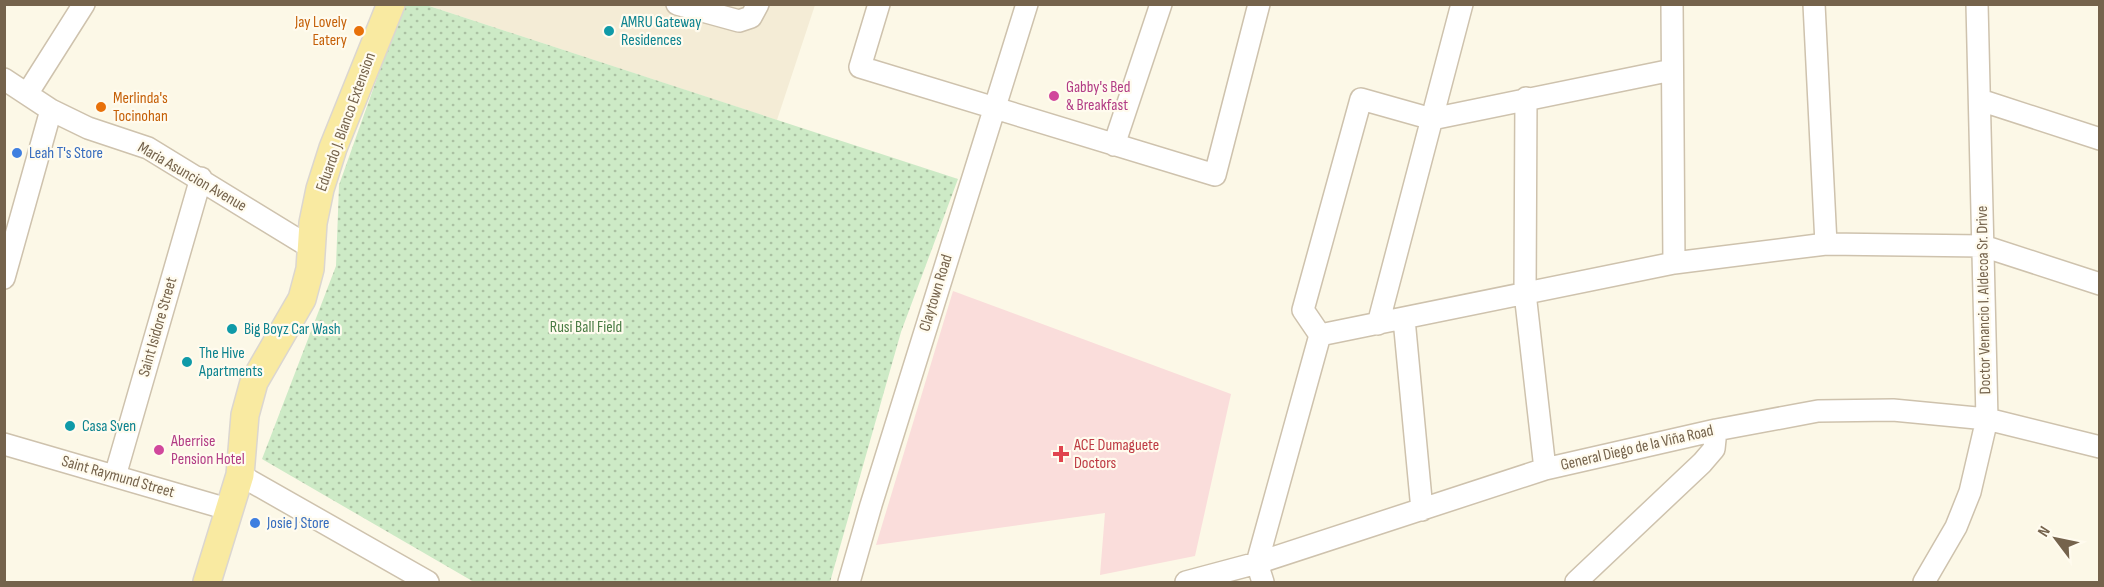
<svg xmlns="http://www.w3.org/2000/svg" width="2104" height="587" viewBox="0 0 2104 587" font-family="'Sofia Sans Condensed',sans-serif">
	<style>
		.residential { fill: #f4ecd6 }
		.medical { fill: #fadddb }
		.green { fill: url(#green-dots) }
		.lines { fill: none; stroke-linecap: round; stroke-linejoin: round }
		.minor-casing { stroke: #cec2ad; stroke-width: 24 }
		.major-casing { stroke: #dbd6d0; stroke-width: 30 }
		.minor { stroke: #fff; stroke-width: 21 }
		.major { stroke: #f9eaa1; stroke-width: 27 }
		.food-dot { fill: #e8710a; stroke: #fffbee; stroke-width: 2 }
		.culture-dot { fill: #0f9aa8; stroke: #fffbee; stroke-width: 2 }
		.hotel-dot { fill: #d1479c; stroke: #fffbee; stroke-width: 2 }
		.shop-dot { fill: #3f7fe0; stroke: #fffbee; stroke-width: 2 }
		.health-dot { fill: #e0444e; stroke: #fffbee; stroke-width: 2 }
		.labels { text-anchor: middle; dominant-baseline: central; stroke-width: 4.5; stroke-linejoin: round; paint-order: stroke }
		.food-label { font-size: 16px; fill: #c56008; stroke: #fffbee; text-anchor: end }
		.culture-label { font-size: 16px; fill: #0d838f; stroke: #fffbee; text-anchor: start }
		.hotel-label { font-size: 16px; fill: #b23c85; stroke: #fffbee; text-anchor: start }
		.street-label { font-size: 16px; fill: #75634c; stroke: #fffbee }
		.shop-label { font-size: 16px; fill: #366cbe; stroke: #fffbee; text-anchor: start }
		.park-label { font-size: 16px; fill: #497b43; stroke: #fffbee }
		.health-label { font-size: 16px; fill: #be3a42; stroke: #fffbee; text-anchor: start }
	</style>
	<defs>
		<pattern id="green-dots" width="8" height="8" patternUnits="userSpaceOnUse" patternTransform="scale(1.5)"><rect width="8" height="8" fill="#cdeac6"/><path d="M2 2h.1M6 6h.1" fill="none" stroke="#abc1a3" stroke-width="1.8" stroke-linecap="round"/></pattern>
	</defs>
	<rect width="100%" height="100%" fill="#fcf8e7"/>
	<path class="residential" d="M426,5h389l-38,115z"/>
	<path class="medical" d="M953,291l278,103 -36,162 -95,19 5,-62 -229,32z"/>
	<path class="green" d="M403,5h23l532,174 -57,153 -71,250h-356l-212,-123 74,-193 3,-81z"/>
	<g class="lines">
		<g class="minor-casing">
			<path id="minor" d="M677,4l62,17 12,-4 7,-13
				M879,4l-19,63 355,108 44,-171
				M1672,4l2,259
				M1814,4l12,240
				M4,79l47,31 37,18 60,20 165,101
				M27,94l57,-90
				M1526,98l-1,195 20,176
				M1980,100l120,39
				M1114,145l47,-141
				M4,278l47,-168
				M1404,319l18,191
				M1378,324l84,-320
				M1320,335l354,-72 152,-19 157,2 117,38
				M1320,335l-17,-25 58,-211 71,20 240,-49
				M4,444l227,66
				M240,475l188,107
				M115,476l86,-298
				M849,582l22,-77 156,-501
				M1186,582l71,-19 288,-94 171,-39 102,-19 75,-1 94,9 113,28
				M1263,582l-6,-19 63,-228
				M1576,582l126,-119 12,-14 2,-19
				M1924,582l32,-55 14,-35 17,-73 -10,-415"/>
		</g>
		<g class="major-casing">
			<path id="major" d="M207,582l33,-107 5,-60 9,-33 48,-83 8,-30 3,-46 7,-34 13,-41 58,-144"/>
		</g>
		<use href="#minor" class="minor"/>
		<use href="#major" class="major"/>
	</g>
	<g class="food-dot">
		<circle cx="359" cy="31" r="6"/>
		<circle cx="101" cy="107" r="6"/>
	</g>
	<g class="culture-dot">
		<circle cx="609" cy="31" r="6"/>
		<circle cx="232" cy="329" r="6"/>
		<circle cx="187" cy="362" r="6"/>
		<circle cx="70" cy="426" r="6"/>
	</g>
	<g class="hotel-dot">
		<circle cx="1054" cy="96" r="6"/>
		<circle cx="159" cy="450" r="6"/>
	</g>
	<g class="shop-dot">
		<circle cx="17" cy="153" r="6"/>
		<circle cx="255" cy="523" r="6"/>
	</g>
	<path class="health-dot" d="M1058 445h6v6h6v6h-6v6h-6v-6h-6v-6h6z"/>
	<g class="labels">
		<g class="food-label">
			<text x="347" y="22">Jay Lovely<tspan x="347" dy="18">Eatery</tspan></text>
			<text x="113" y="98" text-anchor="start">Merlinda's<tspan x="113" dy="18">Tocinohan</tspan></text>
		</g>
		<g class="culture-label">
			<text x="621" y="22">AMRU Gateway<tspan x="621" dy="18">Residences</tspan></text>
			<text x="244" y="329">Big Boyz Car Wash</text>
			<text x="199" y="353">The Hive<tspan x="199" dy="18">Apartments</tspan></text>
			<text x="82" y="426">Casa Sven</text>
		</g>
		<g class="hotel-label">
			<text x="1066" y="87">Gabby's Bed<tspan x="1066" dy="18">&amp; Breakfast</tspan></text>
			<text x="171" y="441">Aberrise<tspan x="171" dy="18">Pension Hotel</tspan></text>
		</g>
		<g class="street-label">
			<text transform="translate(346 122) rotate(-70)">Eduardo J. Blanco Extension</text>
			<text transform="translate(192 177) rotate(30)">Maria Asuncion Avenue</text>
			<text transform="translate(936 293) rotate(-73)">Claytown Road</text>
			<text transform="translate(1984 300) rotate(-91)">Doctor Venancio I. Aldecoa Sr. Drive</text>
			<text transform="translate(158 327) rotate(-74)">Saint Isidore Street</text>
			<text transform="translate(1637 448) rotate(-13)">General Diego de la Viña Road</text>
			<text transform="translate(118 477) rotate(16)">Saint Raymund Street</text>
		</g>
		<g class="shop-label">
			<text x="29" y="153">Leah T's Store</text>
			<text x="267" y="523">Josie J Store</text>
		</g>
		<g class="park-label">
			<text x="586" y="327">Rusi Ball Field</text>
		</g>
		<g class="health-label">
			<text x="1074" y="445">ACE Dumaguete<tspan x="1074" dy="18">Doctors</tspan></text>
		</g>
	</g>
	<rect width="2104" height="587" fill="none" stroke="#75634c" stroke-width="12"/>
	<g transform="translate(2056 539) rotate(302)" stroke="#fffbee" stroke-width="4.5" paint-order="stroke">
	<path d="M0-4.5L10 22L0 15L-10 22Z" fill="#75634c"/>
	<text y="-9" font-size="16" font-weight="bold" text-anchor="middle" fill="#75634c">N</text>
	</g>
</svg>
